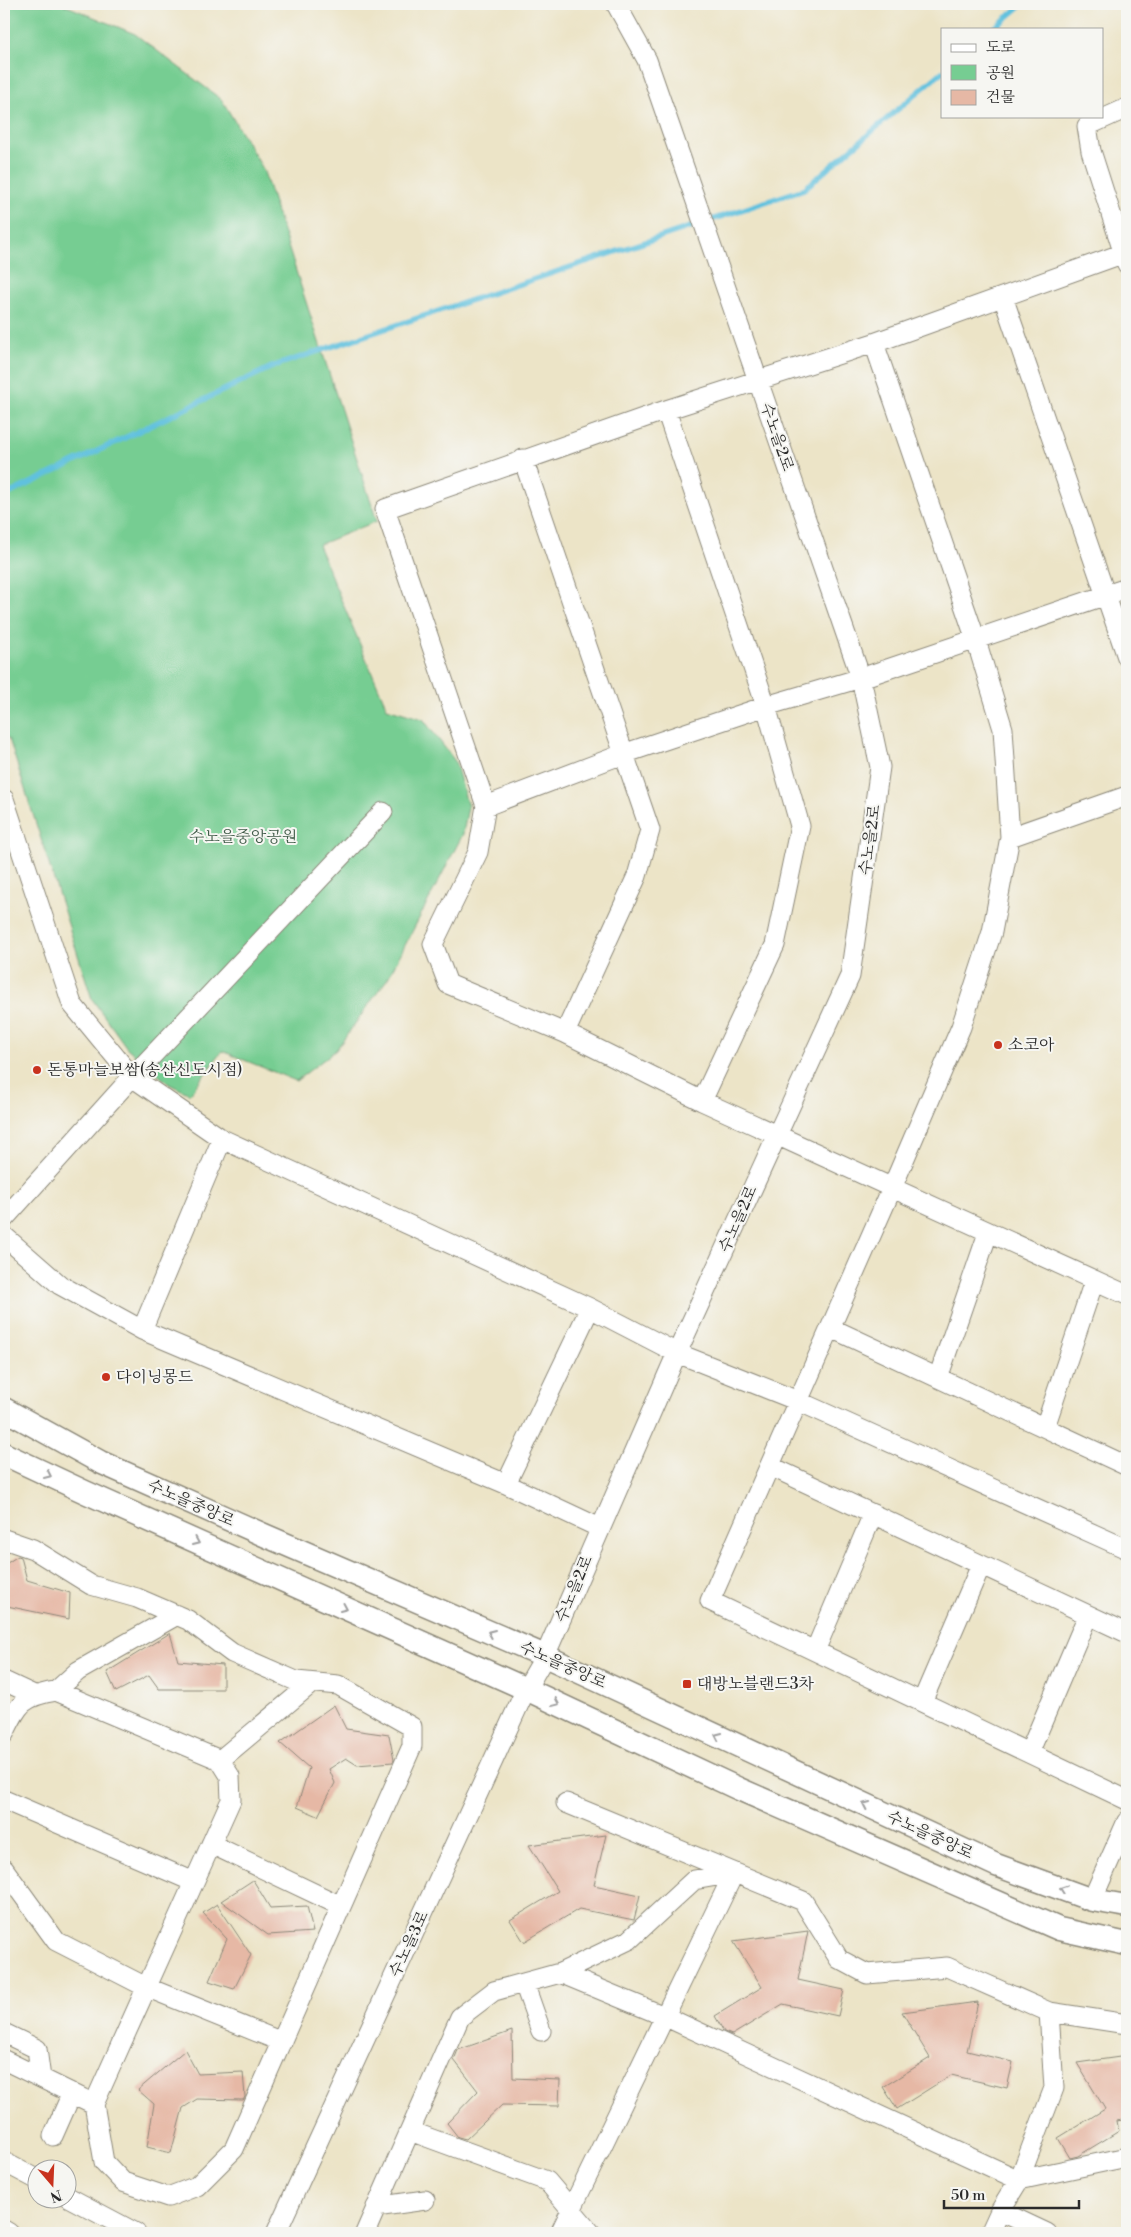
<svg xmlns="http://www.w3.org/2000/svg" width="1131" height="2237" viewBox="0 0 1131 2237" font-family="'Libre Bodoni','Noto Serif KR',serif">
	<style>
		.park { fill: #76cd92; stroke: #507c5e }
		.lines { fill: none; stroke-linecap: round; stroke-linejoin: round }
		.stream { stroke: #60c1de; stroke-width: 5.5 }
		.building { fill: #e6b8a5 }
		.minor-casing { stroke: #8c8879; stroke-width: 21 }
		.major-casing { stroke: #8c8879; stroke-width: 25 }
		.minor { stroke: #fff; stroke-width: 19 }
		.major { stroke: #fff; stroke-width: 22 }
		.oneway { stroke: #a0a0a0 }
		.poi-dot { fill: #c8321e; stroke: #f6f6f2; stroke-width: 2 }
		.labels { text-anchor: middle; dominant-baseline: central; stroke-width: 4; stroke-linejoin: round; paint-order: stroke }
		.street-label { font-size: 16px; fill: #2b2b2b; stroke: #f6f6f2 }
		.park-label { font-size: 16px; fill: #425c4a; stroke: #f6f6f2 }
		.poi-label { font-size: 16px; fill: #2b2b2b; stroke: #f6f6f2; text-anchor: start }
	</style>
	<rect width="100%" height="100%" fill="#f6f6f2"/>
	<filter id="ink" filterUnits="userSpaceOnUse"><feTurbulence type="fractalNoise" baseFrequency=".02" numOctaves="2"/><feDisplacementMap in="SourceGraphic" scale="10" xChannelSelector="R" yChannelSelector="G"/><feConvolveMatrix kernelMatrix="1 2 1 2 8 2 1 2 1" color-interpolation-filters="sRGB"/></filter>
	<filter id="wash" filterUnits="userSpaceOnUse"><feTurbulence type="fractalNoise" baseFrequency=".0096" numOctaves="4" result="noise"/><feDisplacementMap in="SourceGraphic" scale="20" xChannelSelector="R" yChannelSelector="G"/><feGaussianBlur stdDeviation="1.12" result="paint"/><feColorMatrix in="noise" values="0 0 0 0 0 0 0 0 0 0 0 0 0 0 0 0 0 1.4 0 .05"/><feComposite in="paint" operator="in"/></filter>
	<g filter="url(#wash)">
		<rect width="100%" height="100%" fill="#ece4c7"/>
		<path class="park" d="M4,4h58l73,30 87,66 41,69 114,352 -59,24 69,163 36,11 32,42 13,46 -5,27 -75,144 -52,72 -40,31 -74,-30 -32,43 -21,-10 -42,-36 -35,-49 -83,-260 -5,-4z"/>
		<g class="lines">
			<path class="stream" d="M993,29l30,-25
				M4,496l270,-130 530,-177 138,-117"/>
		</g>
		<g id="blocks">
			<path class="building" d="M18,1556l3,1 6,23 43,13 -1,26 -62,-13 -3,-4v-37z
				M170,1633l8,28 45,4v24h-64l-10,-14 -33,17 -9,-20z
				M334,1705l12,24 43,6 5,25 -1,2 -36,3 -11,-7 -17,11 6,14 -17,33 -21,-9 12,-39 -29,-25z
				M606,1835l-12,50 46,10 -6,25 -55,-11 -55,33 -14,-22 48,-29 -29,-46z
				M253,1880l17,28 37,-2 6,26 -45,3 -47,-34z
				M217,1904l34,51 -17,34 -25,-8 18,-42 -24,-26z
				M808,1931l-10,49 46,10 -6,26 -55,-12 -51,31 -8,-3 -9,-16 47,-29 -29,-46z
				M978,2002l-11,49 46,11 -6,26 -56,-13 -54,34 -14,-22 47,-29 -28,-46z
				M512,2031l1,47 47,2 -1,26 -57,-1 -36,34 -8,-2 -11,-14 31,-32 -24,-31 4,-10z
				M185,2050l13,24 45,-2 2,25 -2,3 -46,-1 -14,9 -12,45 -24,-6 7,-43 -16,-14z
				M1127,2056v63l-10,2 2,10 -41,25 -8,2 -12,-20 47,-29 -28,-46z"/>
		</g>
	</g>
	<g filter="url(#ink)">
		<use href="#blocks" fill-opacity="0" stroke="#8c8879" stroke-width="1"/>
		<g class="lines">
			<g class="minor-casing">
				<path id="minor" d="M1127,252l-253,91 -208,67 -281,99 101,297 -8,46 -45,92 15,40 117,49 137,68 425,194
					M1127,264l-36,-113 -4,-25 40,-18
					M1003,297l124,360
					M874,343l102,297 27,89 7,108 -18,95 -31,95 -69,161 -182,413 417,199
					M666,410l100,296 34,120 -25,119 -73,156
					M523,459l127,371 -13,46 -72,157
					M4,799l68,205 60,73 90,62 368,169 87,45 121,48 329,148
					M486,806l137,-52 143,-48 95,-28 266,-90
					M1010,837l117,-41
					M4,1219l128,-142 251,-265
					M4,1236l56,49 82,45 364,154 94,44
					M831,1328l296,138
					M142,1330l80,-191
					M938,1378l50,-145
					M1045,1427l49,-146
					M770,1466l357,167
					M506,1484l84,-176
					M4,1539l29,10 58,36 46,13 51,22 44,33 64,28 42,4 74,42v19l-178,403 -37,37 -29,11 -45,-15 -19,-20 -10,-58 137,-304 -1,-24 -10,-16 -164,-69c-34,5 -38,14 -52,43
					M815,1651l58,-137
					M4,1681l30,14
					M56,1691l22,-20 99,-56
					M922,1702l59,-137
					M1029,1753l59,-138
					M220,1760l92,-77
					M4,1800l190,82
					M566,1803l237,98 36,58 28,15 80,-7 102,45 78,12
					M211,1844l130,62
					M4,1869l52,72 90,46 136,55
					M1092,1900l35,-79
					M560,1973l104,43 355,164 108,-23
					M524,1983l17,48
					M4,2033l33,16 4,29
					M4,2060l90,44
					M410,2131l137,50 44,52
					M53,2136l19,-43
					M4,2162l34,18
					M68,2197l68,36
					M376,2207l49,-7
					M1000,2211l47,22
					M4,2230l5,3
					M276,2233l250,-544 19,-33 132,-303 173,-377 30,-209 -19,-89 -214,-618 -31,-56
					M365,2233l95,-216 34,-26 66,-18 69,-33 65,-60 40,-7
					M560,2233l174,-360
					M990,2233l10,-22 19,-31 35,-92 -5,-76"/>
			</g>
			<g class="major-casing">
				<path id="major" d="M4,1409l96,53 164,73 281,121 451,209 96,35 35,6
					M4,1454l81,38 441,197 213,100 320,140 68,15"/>
			</g>
			<use href="#minor" class="minor"/>
			<use href="#major" class="major"/>
		</g>
		<defs><path id="oneway-chevron" d="M-2-3.5L2.5 0L-2 3.5" fill="none" stroke-width="1.6" stroke-linecap="round" stroke-linejoin="round" transform="scale(1.25)"/></defs>
		<g class="oneway">
			<use href="#oneway-chevron" transform="translate(48 1475) rotate(25)"/>
			<use href="#oneway-chevron" transform="translate(196 1542) rotate(24)"/>
			<use href="#oneway-chevron" transform="translate(344 1608) rotate(24)"/>
			<use href="#oneway-chevron" transform="translate(491 1633) rotate(-157)"/>
			<use href="#oneway-chevron" transform="translate(556 1703) rotate(25)"/>
			<use href="#oneway-chevron" transform="translate(718 1736) rotate(-155)"/>
			<use href="#oneway-chevron" transform="translate(866 1805) rotate(-155)"/>
			<use href="#oneway-chevron" transform="translate(1063 1889) rotate(-160)"/>
		</g>
	</g>
	<g class="poi-dot">
		<circle cx="998" cy="1045" r="5"/>
		<circle cx="37" cy="1070" r="5"/>
		<circle cx="106" cy="1377" r="5"/>
		<rect x="682" y="1679" width="10" height="10" rx="2.5"/>
	</g>
	<g class="labels">
		<g class="street-label">
			<text transform="translate(777 437) rotate(71)">수노을2로</text>
			<text transform="translate(870 840) rotate(-82)">수노을2로</text>
			<text transform="translate(738 1219) rotate(-66)">수노을2로</text>
			<text transform="translate(191 1503) rotate(24)">수노을중앙로</text>
			<text transform="translate(574 1589) rotate(-67)">수노을2로</text>
			<text transform="translate(563 1665) rotate(24)">수노을중앙로</text>
			<text transform="translate(930 1835) rotate(25)">수노을중앙로</text>
			<text transform="translate(409 1944) rotate(-65)">수노을3로</text>
		</g>
		<g class="park-label">
			<text x="243" y="837">수노을중앙공원</text>
		</g>
		<g class="poi-label">
			<text x="1008" y="1045">소코아</text>
			<text x="47" y="1070">돈통마늘보쌈(송산신도시점)</text>
			<text x="116" y="1377">다이닝몽드</text>
			<text x="697" y="1684">대방노블랜드3차</text>
		</g>
	</g>
	<rect width="1131" height="2237" fill="none" stroke="#f6f6f2" stroke-width="20"/>
	<rect x="941" y="28" width="162" height="90" fill="#f6f6f2" stroke="#a5a5a2"/>
	<rect x="951" y="44" width="25" height="8" fill="#ffffff" stroke="#a5a5a2"/>
	<text x="986" y="52" font-size="15" fill="#2b2b2b">도로</text>
	<rect x="951" y="65" width="25" height="15" fill="#76cd92" stroke="#a5a5a2"/>
	<text x="986" y="78" font-size="15" fill="#2b2b2b">공원</text>
	<rect x="951" y="90" width="25" height="15" fill="#e6b8a5" stroke="#a5a5a2"/>
	<text x="986" y="102" font-size="15" fill="#2b2b2b">건물</text>
	<g transform="translate(52 2184) rotate(161)"><circle r="24" fill="#f6f6f2" stroke="#a5a5a2"/>
	<path d="M0-4L9 19L0 12L-9 19Z" fill="#c8321e"/>
	<text y="-8" font-size="14" font-weight="bold" text-anchor="middle" fill="#2b2b2b">N</text>
	</g>
	<path d="M944 2200v8h135v-8" fill="none" stroke="#2b2b2b" stroke-width="2.5"/>
	<text x="951" y="2200" font-size="15" fill="#2b2b2b" stroke="#f6f6f2" stroke-width="4" paint-order="stroke">50 m</text>
</svg>
